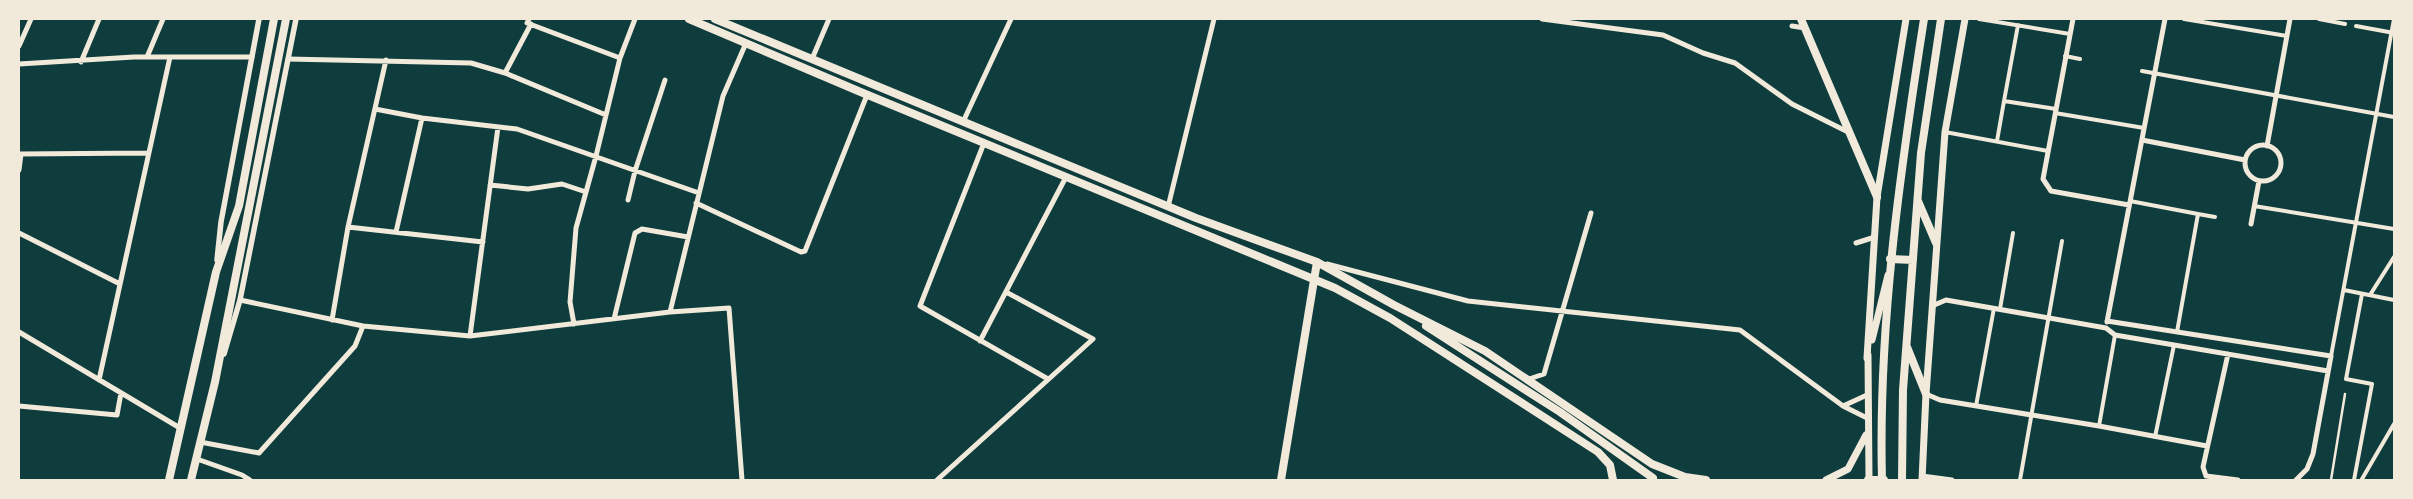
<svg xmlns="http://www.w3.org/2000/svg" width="2413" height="499" viewBox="0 0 2413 499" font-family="'DejaVu Sans',sans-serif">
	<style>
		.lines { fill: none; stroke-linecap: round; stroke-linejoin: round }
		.service { stroke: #f1e9da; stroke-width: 2.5 }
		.pedestrian { stroke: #f1e9da; stroke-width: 4 }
		.minor { stroke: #f1e9da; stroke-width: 5 }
		.tertiary { stroke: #f1e9da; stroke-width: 5.5 }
		.secondary { stroke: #f1e9da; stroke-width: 7 }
		.primary { stroke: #f1e9da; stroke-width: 8 }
		.trunk { stroke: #f1e9da; stroke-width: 8 }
	</style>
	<rect width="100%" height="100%" fill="#0f3d3e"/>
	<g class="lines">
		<path class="service" d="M2331,480l14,-86"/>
		<path class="pedestrian" d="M1979,19l91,15
			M2184,19l103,17
			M2319,19l26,5
			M2018,25l-14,76 52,8
			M2356,26l38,7
			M2065,56l15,3
			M2142,71l252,46
			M2055,113l89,15
			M1945,132l103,19
			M1997,141l7,-40
			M2130,201l68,13
			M2254,206l140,23
			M2344,290l50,10
			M2370,295l24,-38
			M2000,309l13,-76
			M2177,332l21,-118 17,3
			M2331,356l63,-337
			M1976,406l18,-98
			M2099,426l16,-91
			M2155,437l19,-92
			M2362,479l32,-55
			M2020,480l42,-239
			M2354,480l18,-96 -26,-5 16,-85"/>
		<path class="minor" d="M529,19l-2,4 93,35
			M1542,19l121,16 40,18 32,10 57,41 58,29
			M2073,19l-30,160 8,12 78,14
			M1792,26l13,2
			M19,46l12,-27
			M147,57l16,-38
			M288,59l183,4 34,10 101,42
			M812,59l17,-40
			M81,62l18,-43
			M19,64l115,-7h118
			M505,73l26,-49
			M375,109l47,9 95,11 182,64
			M963,122l48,-103
			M2142,140l103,20
			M984,143l-64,163 128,73
			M2245 163a18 18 0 1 1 36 0a18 18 0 1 1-36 0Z
			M2267,146l23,-127
			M19,154l130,-1
			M19,170l2,-16
			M490,185l38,4 34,-5 24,8
			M628,200l7,-29 30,-91
			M696,203l105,49 4,-1 62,-156
			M1168,207l46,-188
			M2251,224l8,-43
			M348,227l135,15
			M396,232l26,-114
			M19,233l101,51
			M1856,243l19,-6
			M1327,264l141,37 272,29 103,76 24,12
			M240,300l123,26 107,10 200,-24 59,-4 13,172
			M1932,306l14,-6 160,28 9,7 213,36
			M670,312l53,-216 23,-53
			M614,319l21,-86 7,-4 46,8
			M332,320l16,-93 38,-167
			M2107,321l224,35 -18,98 -6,15 -11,11
			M2107,322l58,-303
			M574,324l-4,-22 6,-74 20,-72 24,-98 15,-39
			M19,332l161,96
			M470,336l28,-209
			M980,341l86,-164
			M2228,354l-25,113 3,9 32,4
			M1529,379l15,-5 47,-161
			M99,380l71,-323
			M1926,394l14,6 159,26 108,20
			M19,406l98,9 4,-22
			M1843,406l24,-11
			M200,442l59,11 96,-107 8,-20
			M197,459l45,16 8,5
			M1922,476l30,4
			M937,480l156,-141 -87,-47"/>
		<path class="tertiary" d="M217,260l4,-38 38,-203
			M224,354l16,-54 56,-281"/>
		<path class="secondary" d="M1872,340l16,-65
			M1868,355l1,125
			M1867,358l10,-161 29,-178
			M1826,480l22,-11 18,-34
			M1922,480l4,-86 19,-262 20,-113"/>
		<path class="primary" d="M689,19l174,74 472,195 55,30 208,134 12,13 3,15
			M715,19l481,199 121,44 77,43 91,46 167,113 33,13 21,3
			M1801,19l76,178
			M1426,326l134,86 93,66
			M169,480l47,-208 23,-66 35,-187
			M191,480l24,-98 71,-363
			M1281,480l36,-218"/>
		<path class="trunk" d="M1918,201l18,42
			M1890,259l23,1
			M1907,347l19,47
			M1868,480h16
			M1882,480c-4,-155 18,-308 42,-461
			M1902,480l1,-90 18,-237 20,-134"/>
	</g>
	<rect width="2413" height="499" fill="none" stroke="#f1e9da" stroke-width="40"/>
</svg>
